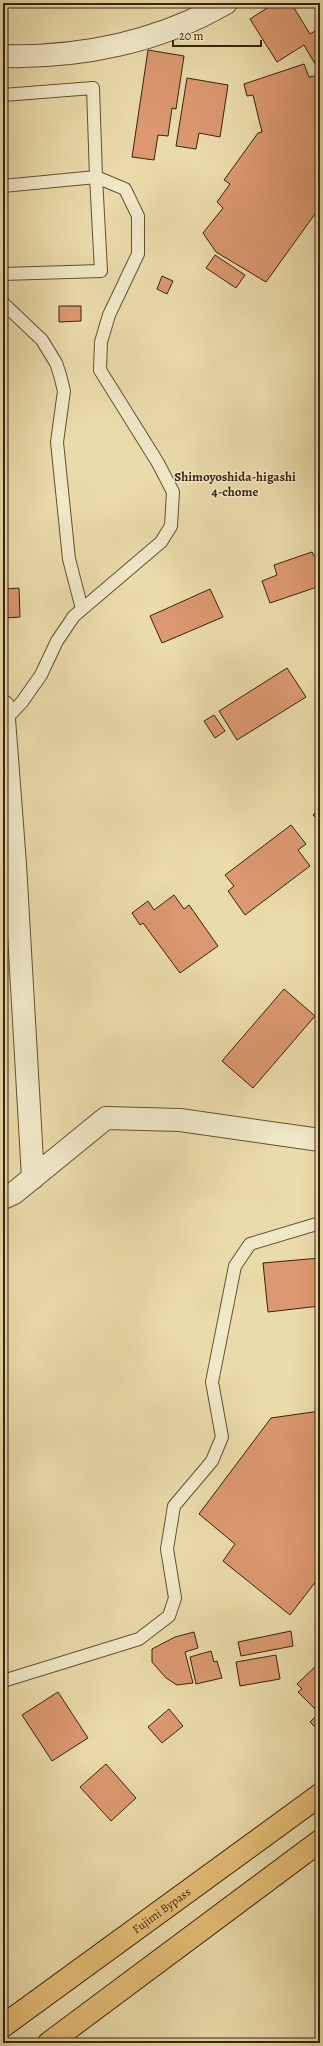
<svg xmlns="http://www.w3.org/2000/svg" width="323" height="2046" viewBox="0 0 323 2046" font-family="Alegreya,serif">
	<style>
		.building { fill: #dc9870; stroke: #37230d }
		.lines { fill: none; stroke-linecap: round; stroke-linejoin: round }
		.service-casing { stroke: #645134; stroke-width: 14 }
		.minor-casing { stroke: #645134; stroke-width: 24 }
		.trunk-casing { stroke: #37230d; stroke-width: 24 }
		.service { stroke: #f1e8c8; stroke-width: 12 }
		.minor { stroke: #f1e8c8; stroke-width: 22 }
		.trunk { stroke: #e5be75; stroke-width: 22 }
		.labels { text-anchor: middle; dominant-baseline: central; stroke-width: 3; stroke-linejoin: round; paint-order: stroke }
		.street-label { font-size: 12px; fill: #37230d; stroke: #f1e8c8 }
		.neighbourhood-label { font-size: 13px; font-weight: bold; fill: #37230d; stroke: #f1e8c8 }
	</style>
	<rect width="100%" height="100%" fill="#eadbaa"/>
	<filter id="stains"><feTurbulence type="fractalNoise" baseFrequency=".005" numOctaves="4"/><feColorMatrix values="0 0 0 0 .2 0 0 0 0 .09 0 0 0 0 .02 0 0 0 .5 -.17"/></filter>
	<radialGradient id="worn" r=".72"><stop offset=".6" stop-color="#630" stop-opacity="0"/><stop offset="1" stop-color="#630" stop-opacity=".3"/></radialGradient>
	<path class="building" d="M275,3h16l19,31 10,-6v33l-5,3 -11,-19 -27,17 -27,-43z
		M148,50l36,6 -8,53 -4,-1 -4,28 -10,-1 -4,25 -22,-3z
		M304,64l5,13 11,-2v132l-54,75 -50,-30 -13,-19 20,-25 -6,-6 13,-18 -6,-4 34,-47 4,-1 -9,-37 -6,1 -3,-12z
		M187,78l41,7 -8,52 -21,-4 -3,16 -20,-3z
		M215,255l30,20 -9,13 -30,-20z
		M162,276l11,5 -6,13 -10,-5z
		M59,306h22v15l-22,1z
		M312,552l2,4 6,-2v32l-50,17 -8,-22 15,-6 -3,-10z
		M19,588l1,29 -14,1 -1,-29z
		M210,589l13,28 -61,26 -12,-27z
		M287,668l19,29 -69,43 -18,-29z
		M214,715l11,16 -10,7 -11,-17z
		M320,808v14l-7,-7z
		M291,825l15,19 -8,6 12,16 -65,49 -17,-24 6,-5 -9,-11z
		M174,895l10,14 5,-4 29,41 -38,27 -37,-50 -3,2 -8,-12 16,-12 6,9z
		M284,989l31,27 -62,72 -31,-27z
		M320,1258v48l-52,6 -5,-49z
		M320,1411v165l-30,39 -67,-54 12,-17 -36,-30 72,-96z
		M291,1631l2,15 -52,10 -3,-14z
		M194,1632l4,16 -13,4 8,31 -16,2 -11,-7 -14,-16v-13l23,-12z
		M211,1651l3,11 3,-1 5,17 -26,6 -6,-27z
		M276,1655l4,24 -40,7 -4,-24z
		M320,1662v70l-10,-10 9,-9 -21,-21 4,-3 -5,-5z
		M58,1692l30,46 -36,23 -30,-46z
		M169,1709l14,17 -21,17 -14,-16z
		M106,1764l30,34 -25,23 -31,-34z"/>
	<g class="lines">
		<g class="service-casing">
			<path id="service" d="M3,95l90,-7 3,89 -93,9
				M3,274l98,-3 -5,-94 29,12 13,27v38l-29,61 -8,27 -1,28 58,93 15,29 -2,34 -10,16 -87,74 -17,25 -16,34 -19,27 -18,19
				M3,303l39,37 14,23 4,12 4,16 -7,51 12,117 13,50
				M3,1681l136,-42 30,-23 6,-18 -8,-49 7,-43 38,-45 10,-24 -10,-55 23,-116 15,-22 70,-21"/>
		</g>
		<g class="minor-casing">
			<path id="minor" d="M3,56c77,2 156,-14 223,-53
				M3,706l12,158 18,314
				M3,1198l11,-5 92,-75 74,2 140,20"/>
		</g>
		<g class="trunk-casing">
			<g id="trunk">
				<path id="s1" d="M3,2026l317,-231"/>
				<path d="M49,2043l271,-202"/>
			</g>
		</g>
		<use href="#service" class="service"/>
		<use href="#minor" class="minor"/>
		<use href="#trunk" class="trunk"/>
	</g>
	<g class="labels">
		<g class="street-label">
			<text stroke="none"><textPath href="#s1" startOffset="196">Fujimi Bypass</textPath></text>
		</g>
		<g class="neighbourhood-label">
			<text x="235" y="476">Shimoyoshida-higashi<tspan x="235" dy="15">4-chome</tspan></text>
		</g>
	</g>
	<rect width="323" height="2046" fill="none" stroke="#eadbaa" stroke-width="16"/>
	<rect x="4" y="4" width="315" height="2038" fill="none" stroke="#37230d" stroke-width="2"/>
	<rect x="8" y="8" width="307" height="2030" fill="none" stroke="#37230d"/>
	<path d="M173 40v6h88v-6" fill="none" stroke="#37230d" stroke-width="2"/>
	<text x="179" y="40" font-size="12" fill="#37230d" stroke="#f1e8c8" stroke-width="3" paint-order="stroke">20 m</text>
	<rect width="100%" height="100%" filter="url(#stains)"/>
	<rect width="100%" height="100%" fill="url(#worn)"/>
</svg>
